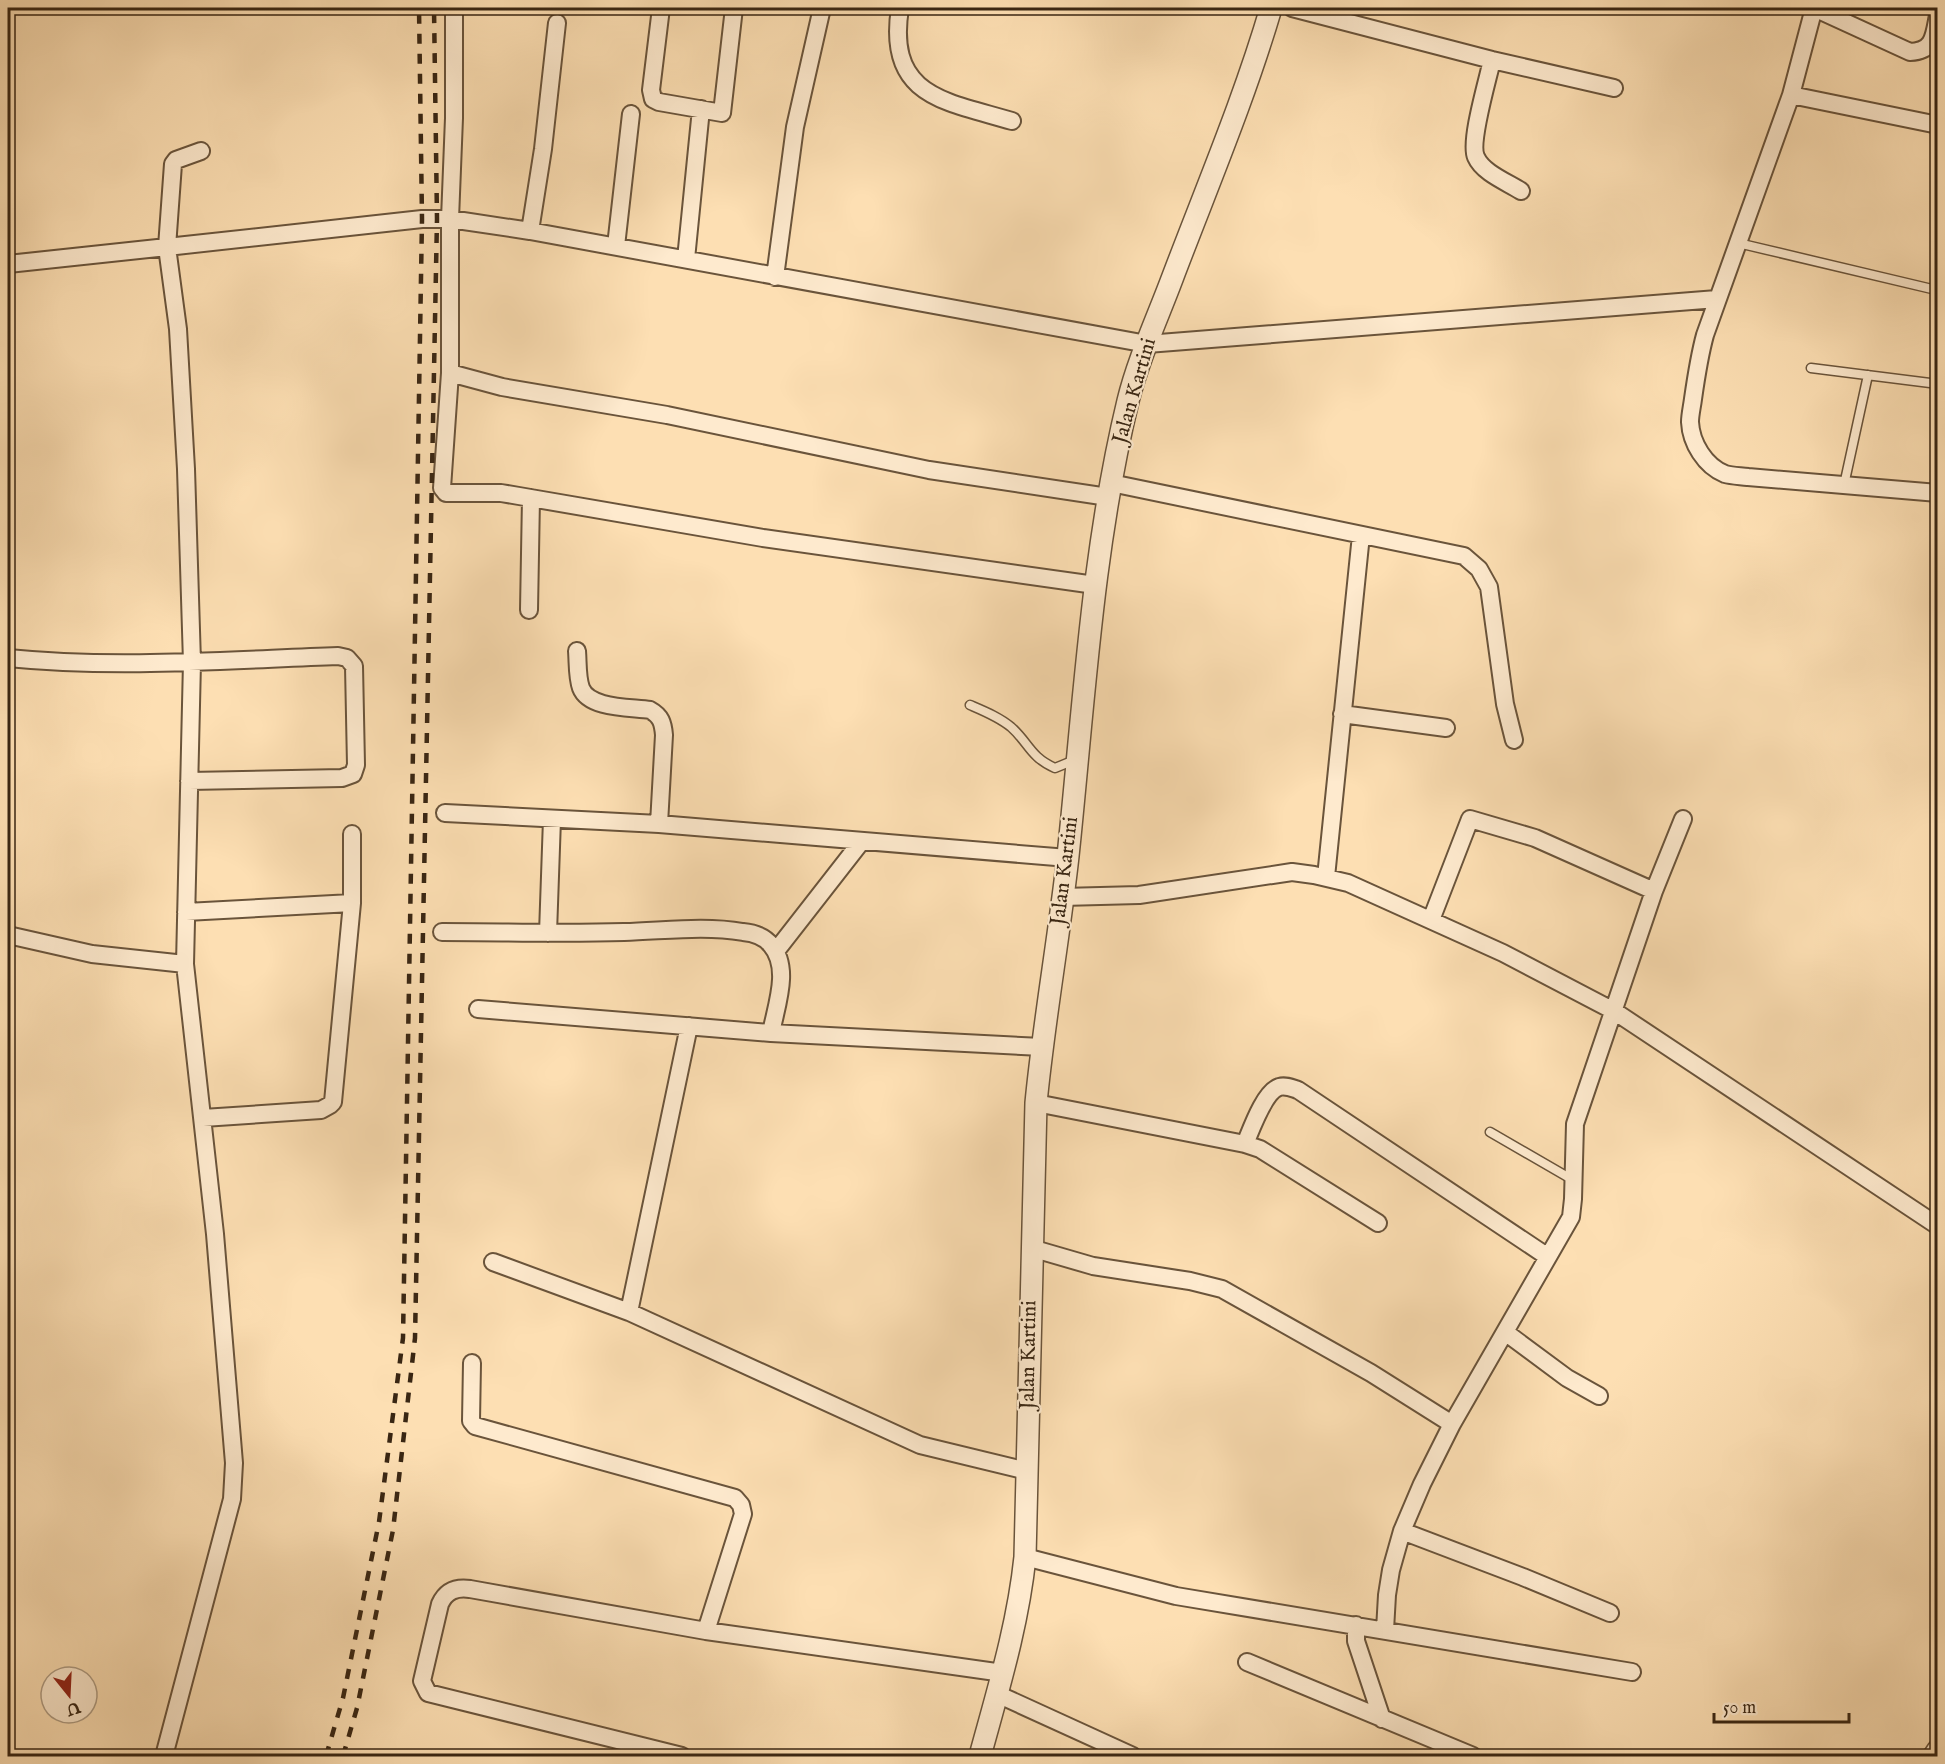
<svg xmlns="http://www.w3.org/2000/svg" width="1945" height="1764" viewBox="0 0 1945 1764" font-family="'IM FELL English',serif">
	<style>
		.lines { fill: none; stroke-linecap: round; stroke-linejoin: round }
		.service-casing { stroke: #6a543b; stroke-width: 11 }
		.minor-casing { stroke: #6a543b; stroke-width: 20 }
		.tertiary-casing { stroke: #6a543b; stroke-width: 24 }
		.service { stroke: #feeace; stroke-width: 8 }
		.minor { stroke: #feeace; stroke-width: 16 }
		.tertiary { stroke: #feeace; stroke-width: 21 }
		.rail { stroke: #392613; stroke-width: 4.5; stroke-dasharray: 10 10; stroke-linecap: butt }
		.labels { text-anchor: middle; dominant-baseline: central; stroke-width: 4.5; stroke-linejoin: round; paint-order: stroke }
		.street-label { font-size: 21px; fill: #392613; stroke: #feeace }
	</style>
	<rect width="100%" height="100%" fill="#fddfb3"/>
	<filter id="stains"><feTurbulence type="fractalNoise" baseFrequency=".00333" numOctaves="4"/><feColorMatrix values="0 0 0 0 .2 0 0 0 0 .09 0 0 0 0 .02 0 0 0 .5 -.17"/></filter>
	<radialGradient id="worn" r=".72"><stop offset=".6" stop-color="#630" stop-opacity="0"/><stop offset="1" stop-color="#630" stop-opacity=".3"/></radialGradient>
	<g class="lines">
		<g class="service-casing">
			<path id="service" d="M1738,243l194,46
				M1811,368l127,16
				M1844,485l24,-110
				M970,705c14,6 29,12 41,22 18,16 19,30 44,41l22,-9
				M1490,1132l83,48"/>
		</g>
		<g class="minor-casing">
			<path id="minor" d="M454,8v110l-4,101v154l-8,115 4,5h55l18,3 244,42 332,47
				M661,8l-10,82 2,9 6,3 63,11 12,-105
				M900,8c-14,89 45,93 112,113
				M1292,8l200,52 122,28
				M1814,8l-23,87 -86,240c-6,22 -9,43 -12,64 -1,8 -3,16 -3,23 1,21 15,44 35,52 7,2 16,2 23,3l190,16
				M1814,8l96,44c24,-1 24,-16 28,-37
				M1492,60c-4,19 -23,82 -16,97 7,16 31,25 45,34
				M1791,95l147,30
				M201,151l-25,9 -3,4 -6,83 255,-28h28l80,12 617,113 570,-45
				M530,231l13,-82 14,-126
				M616,246l15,-132
				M686,259l15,-150
				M8,264l159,-17 11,82 8,140 6,193 -7,302 30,270 19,229 -2,36 -68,257
				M775,277l20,-150 27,-119
				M450,373l52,14 165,28 262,55 179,27
				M1111,483l353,73 15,13 10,18 16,117 9,36
				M529,610l2,-112
				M577,651c1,12 0,26 4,37 8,21 50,19 69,22 11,6 13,13 14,25l-5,89
				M8,658c109,11 220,2 330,-2l9,2 7,8 2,99 -3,9 -11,4 -153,3
				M1342,714l104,14
				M445,813l214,11 409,34
				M1326,877l35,-342
				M1062,897l77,-2 153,-23 22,3 34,8 155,70 111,58 324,215
				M186,912l166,-9
				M1431,920l39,-101 65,19 119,53
				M442,932c60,0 122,2 182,0 40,-1 80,-7 119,0 11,1 21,4 28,13 20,23 5,61 0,88
				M548,933l4,-114
				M8,935l84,19 93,10
				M776,951l85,-109
				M478,1009l293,24 271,14
				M1036,1103l209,41 15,5 118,74
				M203,1118l118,-8 9,-5 3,-3 19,-199v-69
				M1245,1144c6,-14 19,-52 34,-57 7,-2 13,1 19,3l250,167
				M1031,1248l62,18 97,15 32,8 149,84 81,51
				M493,1262l136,50 291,133 107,26
				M629,1312l60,-286
				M1505,1332l62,46 32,18
				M472,1363l-1,58 4,5 260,72 6,7 2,9 -37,117
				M1402,1531l121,46 87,36
				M1025,1557l151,39 456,76
				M1356,1625v16l26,78
				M1385,1630l2,-35 4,-25 11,-39 20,-47 30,-60 119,-207 2,-18 2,-75 79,-233 29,-72
				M1247,1662l226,94
				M997,1694l136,62
				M682,1756l-254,-63 -6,-12 18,-77c6,-13 16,-17 30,-15l236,42 297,42"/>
		</g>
		<g class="tertiary-casing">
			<path id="tertiary" d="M980,1756c18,-66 38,-131 45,-199l11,-454c8,-83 23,-165 32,-247 16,-152 24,-306 60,-455 10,-41 29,-82 44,-122 34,-90 72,-179 99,-271
				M1934,1756l4,-6"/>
		</g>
		<use href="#service" class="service"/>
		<use href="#minor" class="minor"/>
		<use href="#tertiary" class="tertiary"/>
		<path class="rail" d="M326,1756l17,-58 36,-176 24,-184 19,-1119 -3,-211
			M343,1756l14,-48 36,-178 22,-192 22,-1119 -3,-211"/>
	</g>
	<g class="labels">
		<g class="street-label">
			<text transform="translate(1135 391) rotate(-74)">Jalan Kartini</text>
			<text transform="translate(1065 871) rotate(-83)">Jalan Kartini</text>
			<text transform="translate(1029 1355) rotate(-89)">Jalan Kartini</text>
		</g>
	</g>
	<rect width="1945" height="1764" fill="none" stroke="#fddfb3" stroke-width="30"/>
	<rect x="9" y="9" width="1927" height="1746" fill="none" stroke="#392613" stroke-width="3"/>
	<rect x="15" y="15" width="1915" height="1734" fill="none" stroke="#392613" stroke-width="1.5"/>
	<g transform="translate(69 1695) rotate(162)"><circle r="28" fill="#feeace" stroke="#af9c83" stroke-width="1.5"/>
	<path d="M0-4.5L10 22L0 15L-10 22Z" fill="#8f2418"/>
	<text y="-9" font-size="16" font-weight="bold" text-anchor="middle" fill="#392613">U</text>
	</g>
	<path d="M1714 1713v9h135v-9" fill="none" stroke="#392613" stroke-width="3"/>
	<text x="1723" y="1713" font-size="18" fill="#392613" stroke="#feeace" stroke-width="4.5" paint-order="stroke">50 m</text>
	<rect width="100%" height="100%" filter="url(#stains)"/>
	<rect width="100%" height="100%" fill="url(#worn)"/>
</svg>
